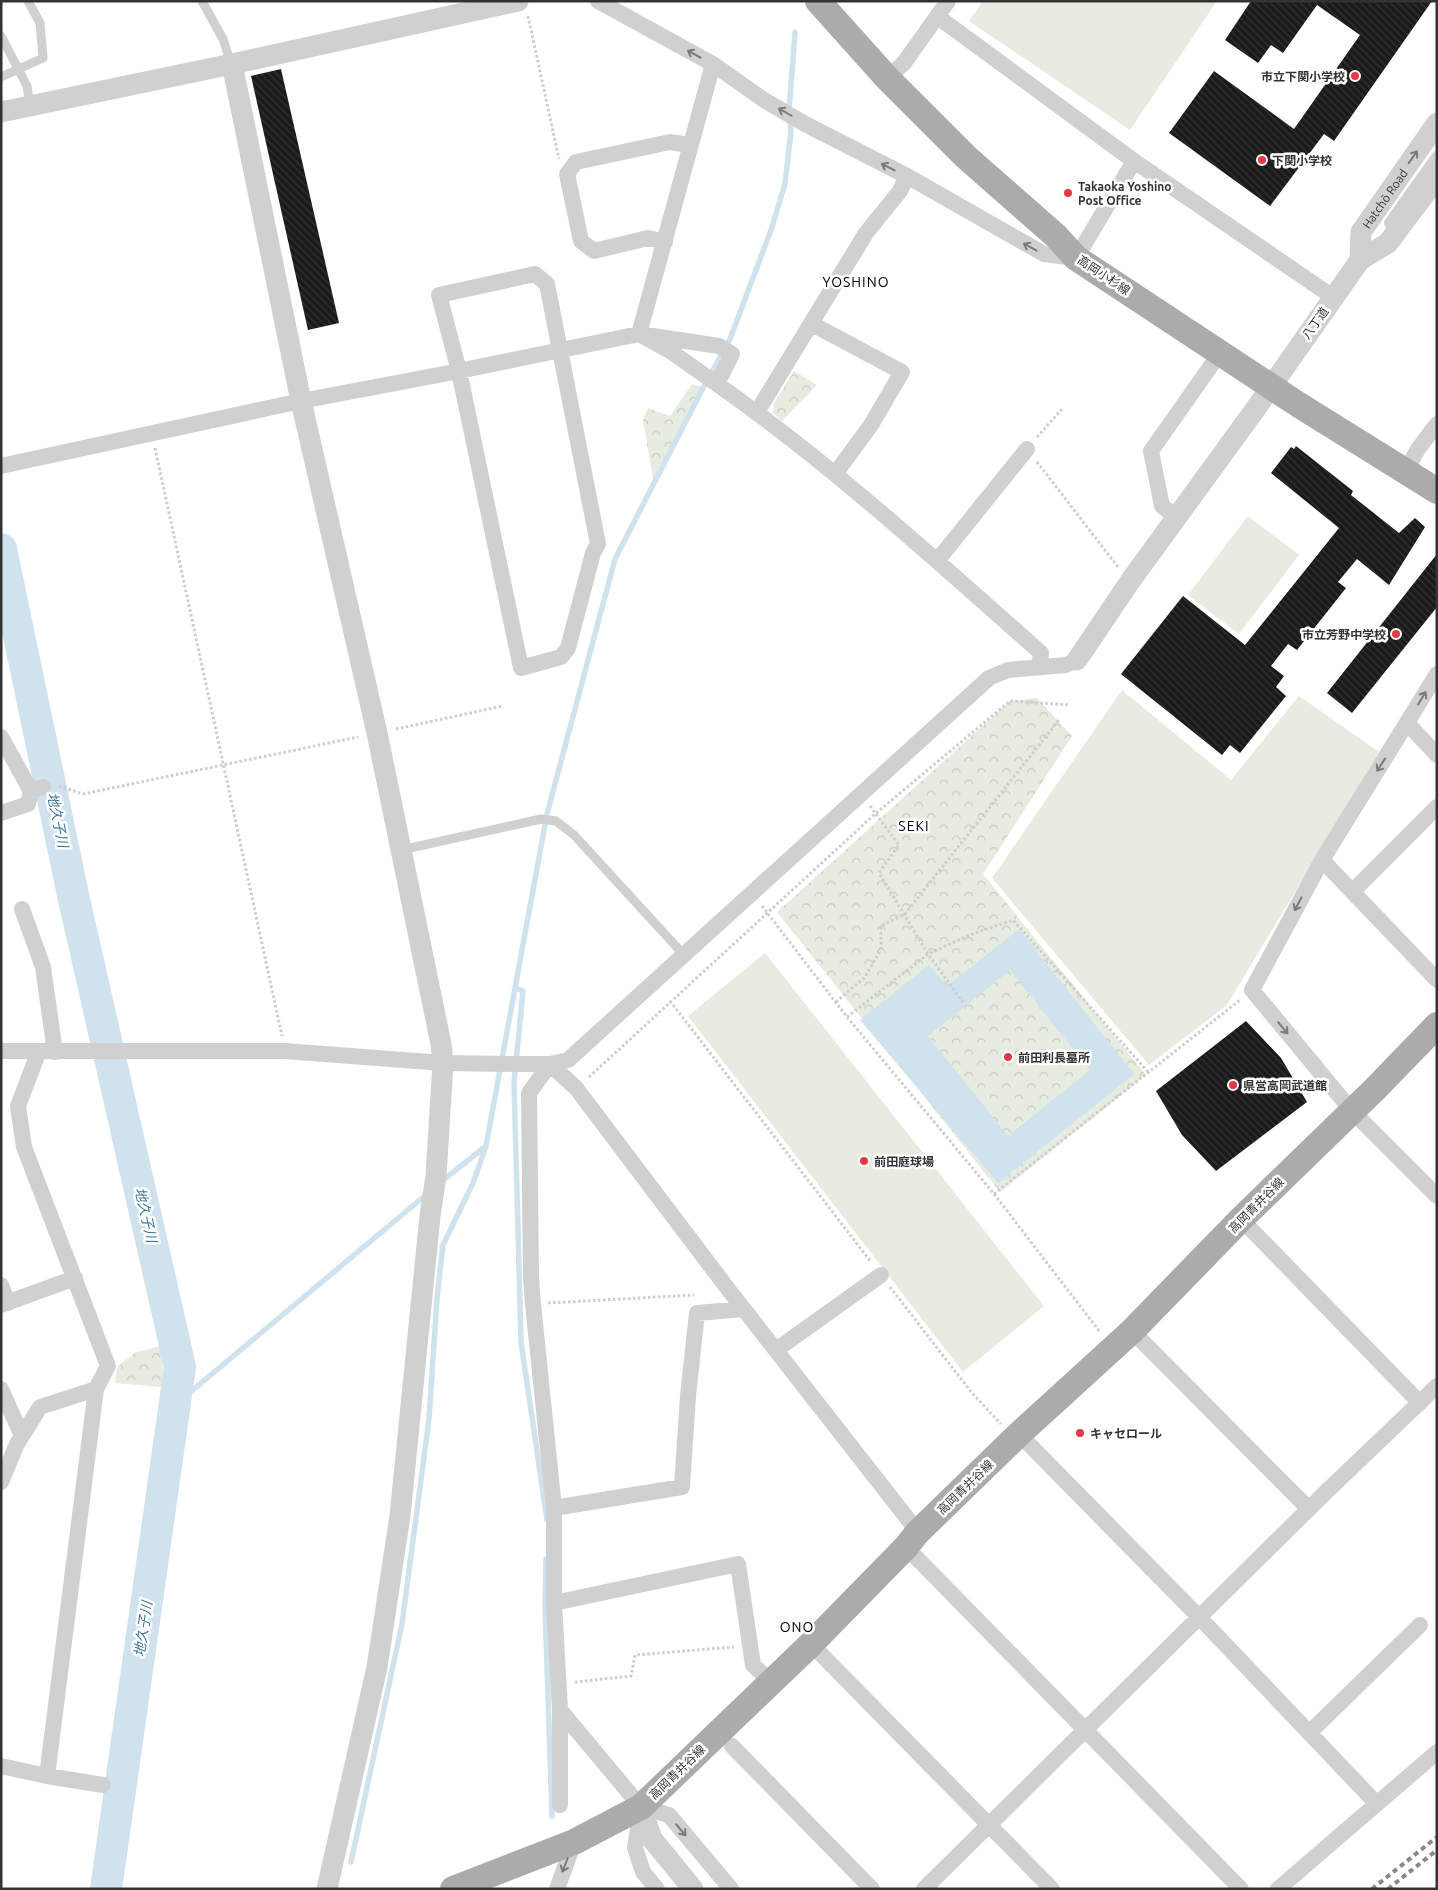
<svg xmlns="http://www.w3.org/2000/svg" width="1438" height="1890" viewBox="0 0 1438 1890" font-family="Ubuntu,'Noto Sans JP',sans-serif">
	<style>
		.forest { fill: url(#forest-crowns) }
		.pitch { fill: #e6ecdf }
		.water { fill: #cfe2ee; fill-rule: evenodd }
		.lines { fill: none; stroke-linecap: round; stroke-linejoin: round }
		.stream { stroke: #cfe2ee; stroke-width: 5.5 }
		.river { stroke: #cfe2ee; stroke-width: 32 }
		.building { fill: url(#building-back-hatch) }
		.path { stroke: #cdcdcd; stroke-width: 3; stroke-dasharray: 2.5 2.5; stroke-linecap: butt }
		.service { stroke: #d0d0d0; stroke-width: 9 }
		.pedestrian { stroke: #d0d0d0; stroke-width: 12 }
		.minor { stroke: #d0d0d0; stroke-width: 16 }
		.tertiary { stroke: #d0d0d0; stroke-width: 21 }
		.primary { stroke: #ababab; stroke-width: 26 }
		.rail { stroke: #888; stroke-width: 4; stroke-dasharray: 5 4; stroke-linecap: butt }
		.oneway { stroke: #7a7a7a }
		.poi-dot { fill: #e63946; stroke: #fff; stroke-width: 2 }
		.labels { text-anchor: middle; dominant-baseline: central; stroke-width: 5; stroke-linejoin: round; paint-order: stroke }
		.poi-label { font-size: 12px; font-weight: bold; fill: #333; stroke: #fff; text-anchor: start }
		.street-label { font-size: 12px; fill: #333; stroke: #fff }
		.neighbourhood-label { font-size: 14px; letter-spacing: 1px; fill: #000; stroke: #fff }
		.water-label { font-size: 14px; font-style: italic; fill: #3f7597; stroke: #fff }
	</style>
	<defs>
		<pattern id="forest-crowns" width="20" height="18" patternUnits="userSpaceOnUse" patternTransform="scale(1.25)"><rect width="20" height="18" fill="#e6ecdf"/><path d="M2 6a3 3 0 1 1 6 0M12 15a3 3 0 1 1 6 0" fill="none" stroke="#c6cbc0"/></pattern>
		<pattern id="building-back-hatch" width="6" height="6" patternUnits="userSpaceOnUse" patternTransform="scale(1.25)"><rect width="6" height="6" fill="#1a1a1a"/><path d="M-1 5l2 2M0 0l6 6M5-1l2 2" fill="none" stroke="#333"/></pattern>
	</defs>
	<rect width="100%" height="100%" fill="#fff"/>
	<path class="forest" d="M794,371l23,14 -35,36 -9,-8 1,-10z
		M692,384l10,3 -49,92 -10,-59 5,-12 22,8z
		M1037,698l35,38 -89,138 163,201 -146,117 -223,-280 233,-211z
		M161,1346l2,23 -1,18 -47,-4 2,-16 19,-15z"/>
	<path class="pitch" d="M983,1h234l-87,129 -161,-109z
		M1248,516l51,39 -60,79 -51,-39z
		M1122,690l109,90 68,-84 80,56 -152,253 -78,60 -157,-187z
		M765,953l279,353 -81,66 -275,-356z"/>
	<path class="water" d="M1019,929l115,145 -136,109 -138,-163 69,-55 18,21zM1010,970l80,100 -82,66 -80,-100z"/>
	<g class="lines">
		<path class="stream" d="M515,988l8,3 -9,91 7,260 26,178
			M442,1181l44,-35 61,-332 68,-255 88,-171 27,-49 41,-109 14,-46 6,-53 -2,-19 6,-80
			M176,1404l251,-210
			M546,1559l-1,47 7,210
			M351,1862l51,-238 27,-205 8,-121 6,-53 30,-62 13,-37"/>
		<path class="river" d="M1,549l72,346 107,472 -74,522"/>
	</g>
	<path class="building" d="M1251,1h181l-98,140 -10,-7 -54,72 -101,-73 45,-62 80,58 66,-94 -43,-30 -34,48 -12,-8 -13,18 -33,-23z
		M281,69l58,254 -31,7 -57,-254z
		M1296,446l57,45 -2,4 48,38 16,-15 10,9 -36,58 -32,-26 -19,23 8,6 -49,62 -9,-6 -17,22 13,10 -8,11 10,9 -46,57 -10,-8 -8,10 -101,-81 62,-78 62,49 94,-117 -68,-55 20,-26 3,2z
		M1437,554v53l-85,106 -25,-20z
		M1246,1021l35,37 26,44 -91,69 -34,-36 -26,-44z"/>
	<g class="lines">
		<path class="path" d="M528,16l31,143
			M1037,437l25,-28
			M155,448l127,588
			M1037,462l81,105
			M396,729l107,-23
			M59,786l24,8 275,-57
			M870,806l29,39 -20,28 49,81 35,48
			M762,906l85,111 147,177 106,138
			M670,1001l201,261
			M836,1002l29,-25 16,-28v-23l24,-12 154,-194
			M847,1017l81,-63 39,-18 46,-16 136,153
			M589,1077l286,-263 135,-113 60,4
			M994,1194l246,-194
			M890,1287l82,106 29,31
			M548,1303l146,-8
			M575,1682l56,-6 4,-21 99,-8"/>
		<path class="service" d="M202,1l21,38 8,25
			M1,36l26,50 3,20
			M1,77l42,-19 -3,-35 -12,-22
			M401,850l140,-31 15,2 18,14 110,120"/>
		<path class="pedestrian" d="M1390,223l47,-66"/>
		<path class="minor" d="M598,1l115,63 51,36 41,24 102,52 137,78 32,4 58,-97
			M938,17l196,144 199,136
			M713,64l-74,270 31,17 47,33
			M887,78l17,-15 44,-62
			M665,242l-17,-4 -54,13 -13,-10 -14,-67 9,-12 94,-20 20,3
			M535,274l12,10 51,260 -5,9 -25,95 -7,9 -40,11 -62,-297 -20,-76z
			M812,324l90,48 -31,53 -36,49
			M757,412l109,-179 34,-42 7,-15
			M1,466l300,-65 148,-28 190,-39 80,12 13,8 -15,30c115,81 219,176 324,269l-2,14
			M1406,471l12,-22 19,-25
			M1178,518l-16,-12 -11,-55 69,-98
			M937,561l90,-112
			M1437,674l-115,186 -70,130 100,121 85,85
			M1407,723l30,32
			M1,737l30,54
			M1,813l27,-9 3,-13 12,-4
			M1322,860l115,120
			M1353,891l84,-84
			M22,909l21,58 12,85
			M1,1051h284l158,12 76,1h31l18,-4 421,-382 19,-8 58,-5 11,-5
			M550,1064l-21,29 2,183 2,28 21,204v95l6,107 81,97 28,8 62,74
			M550,1064l26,24 152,201 190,243
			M1241,1219l179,184
			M1,1285l7,18
			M1,1305l74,-27
			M1132,1331l177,178
			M776,1350l105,-75
			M1,1389l21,47
			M1019,1434l180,183 178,187
			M1,1482l16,-38 23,-37 56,-18 12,-23 -84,-219 -6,-41 21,-55
			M554,1508l128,-21 6,-91 9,-83 47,-4
			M906,1547l335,342
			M554,1603l184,-39 15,101 18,17
			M811,1644l241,245
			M1309,1733l111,-108
			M732,1746l140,143
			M1,1766l46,10 56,9
			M47,1776l49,-387
			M560,1805v-95
			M641,1809l-6,39 8,24 14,17
			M557,1889l17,-47
			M924,1889l403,-398 110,-105
			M1278,1889l159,-137"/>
		<g class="tertiary">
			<path d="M232,64l69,337 76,332 64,311 2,19 -7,113 -6,40 -30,300 -23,151 -50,222"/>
			<path d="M1,112l231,-48 286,-63"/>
			<path id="s1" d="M1360,260l1,-28 76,-109"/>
			<path d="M1077,660l54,-80 123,-169 106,-151 28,-17 49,-65"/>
			<path d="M641,1807l11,32 41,50"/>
		</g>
		<path class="primary" d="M818,1l69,77 79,79 90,79 20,22 223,147 138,86
			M453,1889l121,-47 67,-35 170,-163 95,-97 12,-15 101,-98 113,-103 109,-112 134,-130 62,-64"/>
		<path class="rail" d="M1372,1889l65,-52
			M1388,1889l49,-39"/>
	</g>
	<defs><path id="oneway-shaft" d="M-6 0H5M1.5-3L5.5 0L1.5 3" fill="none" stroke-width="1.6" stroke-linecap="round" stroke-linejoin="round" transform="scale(1.25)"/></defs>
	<g class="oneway">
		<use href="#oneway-shaft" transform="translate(694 54) rotate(-151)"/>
		<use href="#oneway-shaft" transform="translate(785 112) rotate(-150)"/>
		<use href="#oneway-shaft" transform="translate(1413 157) rotate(-55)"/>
		<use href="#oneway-shaft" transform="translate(888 167) rotate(-153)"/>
		<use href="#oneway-shaft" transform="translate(1030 247) rotate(-151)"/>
		<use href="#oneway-shaft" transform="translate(1422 698) rotate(-59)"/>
		<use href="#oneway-shaft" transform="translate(1381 765) rotate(122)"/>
		<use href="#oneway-shaft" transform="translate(1298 904) rotate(118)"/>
		<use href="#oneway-shaft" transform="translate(1283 1028) rotate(50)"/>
		<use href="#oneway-shaft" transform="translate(681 1830) rotate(50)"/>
		<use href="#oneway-shaft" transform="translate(565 1865) rotate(111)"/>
	</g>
	<g class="poi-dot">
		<circle cx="1355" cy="76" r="5"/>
		<circle cx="1262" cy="160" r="5"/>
		<circle cx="1068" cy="193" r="5"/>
		<circle cx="1396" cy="634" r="5"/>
		<circle cx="1008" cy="1057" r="5"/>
		<circle cx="1233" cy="1085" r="5"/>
		<circle cx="864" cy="1161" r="5"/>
		<circle cx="1080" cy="1433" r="5"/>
	</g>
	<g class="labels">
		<g class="poi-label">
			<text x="1345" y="76" text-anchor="end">市立下関小学校</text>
			<text x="1272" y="160">下関小学校</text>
			<text x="1078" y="186">Takaoka Yoshino<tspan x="1078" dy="14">Post Office</tspan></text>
			<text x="1386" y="634" text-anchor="end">市立芳野中学校</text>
			<text x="1018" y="1057">前田利長墓所</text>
			<text x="1243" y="1085">県営高岡武道館</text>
			<text x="874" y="1161">前田庭球場</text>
			<text x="1090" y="1433">キャセロール</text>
		</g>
		<g class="street-label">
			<text stroke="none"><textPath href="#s1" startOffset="69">Hatchō Road</textPath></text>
			<text transform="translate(1104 275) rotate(34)">高岡小杉線</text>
			<text transform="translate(1315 323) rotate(-55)">八丁道</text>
			<text transform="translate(1256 1205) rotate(-45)">高岡青井谷線</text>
			<text transform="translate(965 1487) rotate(-44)">高岡青井谷線</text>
			<text transform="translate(677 1772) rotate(-44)">高岡青井谷線</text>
		</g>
		<g class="neighbourhood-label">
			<text x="856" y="282">YOSHINO</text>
			<text x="914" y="826">SEKI</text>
			<text x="797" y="1627">ONO</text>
		</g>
		<g class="water-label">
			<text transform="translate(58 820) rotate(78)">地久子川</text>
			<text transform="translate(146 1215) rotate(77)">地久子川</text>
			<text transform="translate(143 1629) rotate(-82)">地久子川</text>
		</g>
	</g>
	<rect width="1438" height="1890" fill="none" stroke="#333333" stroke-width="5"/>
</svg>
